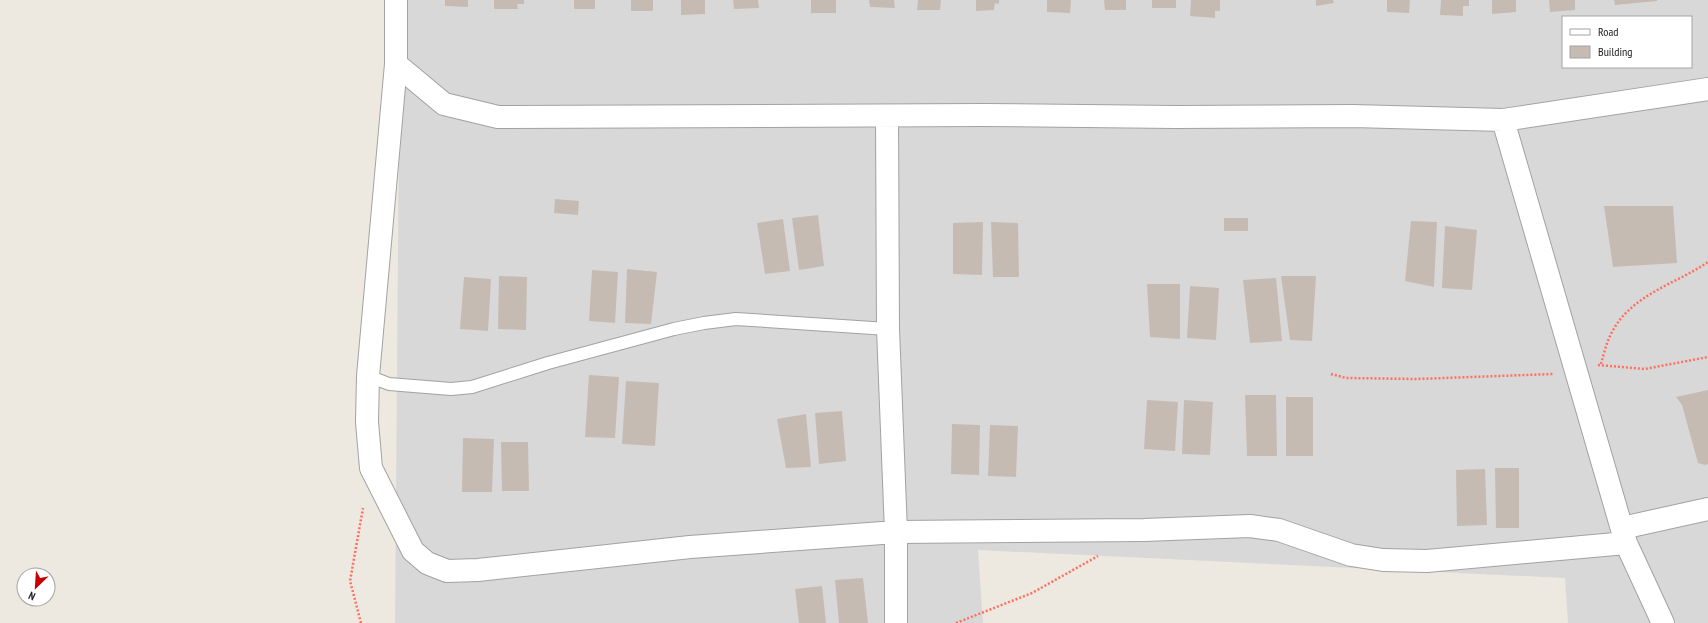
<svg xmlns="http://www.w3.org/2000/svg" width="1708" height="623" viewBox="0 0 1708 623" font-family="'PT Sans Narrow',sans-serif">
	<style>
		.residential { fill: #d9d8d8; fill-rule: evenodd }
		.building { fill: #c5bbb3 }
		.lines { fill: none; stroke-linecap: round; stroke-linejoin: round }
		.lane-casing { stroke: #a2a2a2; stroke-width: 14 }
		.street-casing { stroke: #a2a2a2; stroke-width: 24 }
		.path { stroke: #ff6f5f; stroke-width: 2.5; stroke-dasharray: 2 2; stroke-linecap: butt }
		.lane { stroke: #fff; stroke-width: 12 }
		.street { stroke: #fff; stroke-width: 22 }
	</style>
	<rect width="100%" height="100%" fill="#ede9e0"/>
	<path class="residential" d="M400,0h1308v623h-140l-3,-45 -587,-28 5,73h-588zM1563,17h128v50h-128z"/>
	<path class="building" d="M445,0h23v7l-23,-1z
		M494,0h30v4h-7l1,5h-24z
		M574,0h21v9h-21z
		M631,0h22v11h-22z
		M681,0h24v14l-24,1z
		M733,0h25l1,8 -25,1z
		M811,0h25v13h-25z
		M869,0h25l1,8 -25,-1z
		M918,0h23l-1,10h-23z
		M976,0h23v4l-4,-1 -1,7 -18,1z
		M1047,0h24l-1,13 -23,-1z
		M1104,0h22v10h-21z
		M1152,0h24v8h-24z
		M1191,0h29v11h-5v7l-25,-2z
		M1316,0h17l1,3 -18,3z
		M1387,0h23l-1,13 -22,-1z
		M1441,0h28v6h-6v10l-23,-1z
		M1492,0h24v12l-24,2z
		M1549,0h26v10l-25,2z
		M1614,0h43v1l-42,4z
		M555,199l24,2 -1,14 -24,-2z
		M1604,206h69l4,57 -64,4z
		M818,215l6,51 -25,4 -7,-52z
		M1224,218h24v13h-24z
		M783,219l7,52 -25,3 -8,-51z
		M1411,221l26,1 -3,65 -29,-6z
		M983,222l-1,53 -29,-1v-51z
		M991,222l27,1 1,54h-26z
		M1445,226l32,4 -5,60 -30,-2z
		M627,269l30,3 -6,52 -26,-1z
		M592,270l26,2 -3,51 -26,-2z
		M499,276l28,1 -1,53 -28,-1z
		M1281,276h35l-4,65 -22,-1z
		M464,277l27,2 -3,52 -28,-2z
		M1276,278l6,63 -32,2 -7,-63z
		M1147,284h33v55l-30,-2z
		M1190,286l29,2 -3,52 -29,-2z
		M589,375l30,2 -4,61 -30,-1z
		M626,381l33,2 -4,63 -33,-2z
		M1708,390v74l-3,1 -7,-2 -16,-58 -6,-8z
		M1245,395h31l1,61h-30z
		M1286,397h27v59h-27z
		M1147,400l31,2 -3,49 -31,-2z
		M1184,400l29,2 -3,53 -28,-1z
		M842,411l4,50 -27,3 -4,-51z
		M806,414l5,53 -25,1 -9,-49z
		M952,424l28,1 -1,50 -28,-1z
		M990,425l28,1 -2,51 -28,-1z
		M463,438l31,1 -2,53h-30z
		M501,442h27l1,49h-27z
		M1495,468h24v60h-23z
		M1485,469l2,56 -30,1 -1,-56z
		M863,578l5,45h-29l-4,-43z
		M822,586l4,37h-27l-4,-34z"/>
	<g class="lines">
		<g class="lane-casing">
			<path id="lane" d="M368,376l21,8 62,5 21,-2 76,-24 126,-34 30,-6 32,-4 152,10"/>
		</g>
		<g class="street-casing">
			<path id="street" d="M396,0v64l48,40 54,13 486,-2 191,2 178,-1 150,4 205,-31
				M396,64l-28,312 -1,46 4,46 42,83 14,12 20,8 31,-1 212,-23 206,-15 248,-2 106,-4 29,4 72,25 32,5 44,1 199,-18
				M887,116l1,213 8,203v91
				M1503,120l123,423 37,80
				M1622,528l86,-19"/>
		</g>
		<path class="path" d="M1601,364c3,-11 6,-23 11,-32 20,-38 64,-48 96,-70
			M1598,365l47,4 63,-12
			M1331,374l15,4 71,1 136,-5
			M361,623l-11,-42 13,-73
			M956,623l76,-30 66,-37"/>
		<use href="#lane" class="lane"/>
		<use href="#street" class="street"/>
	</g>
	<rect x="1562" y="16" width="130" height="52" fill="#ffffff" stroke="#a4a4a4"/>
	<rect x="1570" y="29" width="20" height="6" fill="#ffffff" stroke="#a4a4a4"/>
	<text x="1598" y="36" font-size="12" fill="#1b1b1b">Road</text>
	<rect x="1570" y="46" width="20" height="12" fill="#c5bbb3" stroke="#a4a4a4"/>
	<text x="1598" y="56" font-size="12" fill="#1b1b1b">Building</text>
	<g transform="translate(36 587) rotate(205)"><circle r="19" fill="#ffffff" stroke="#a4a4a4"/>
	<path d="M0-3L7 15L0 10L-7 15Z" fill="#c60000"/>
	<text y="-6" font-size="11" font-weight="bold" text-anchor="middle" fill="#1b1b1b">N</text>
	</g>
</svg>
